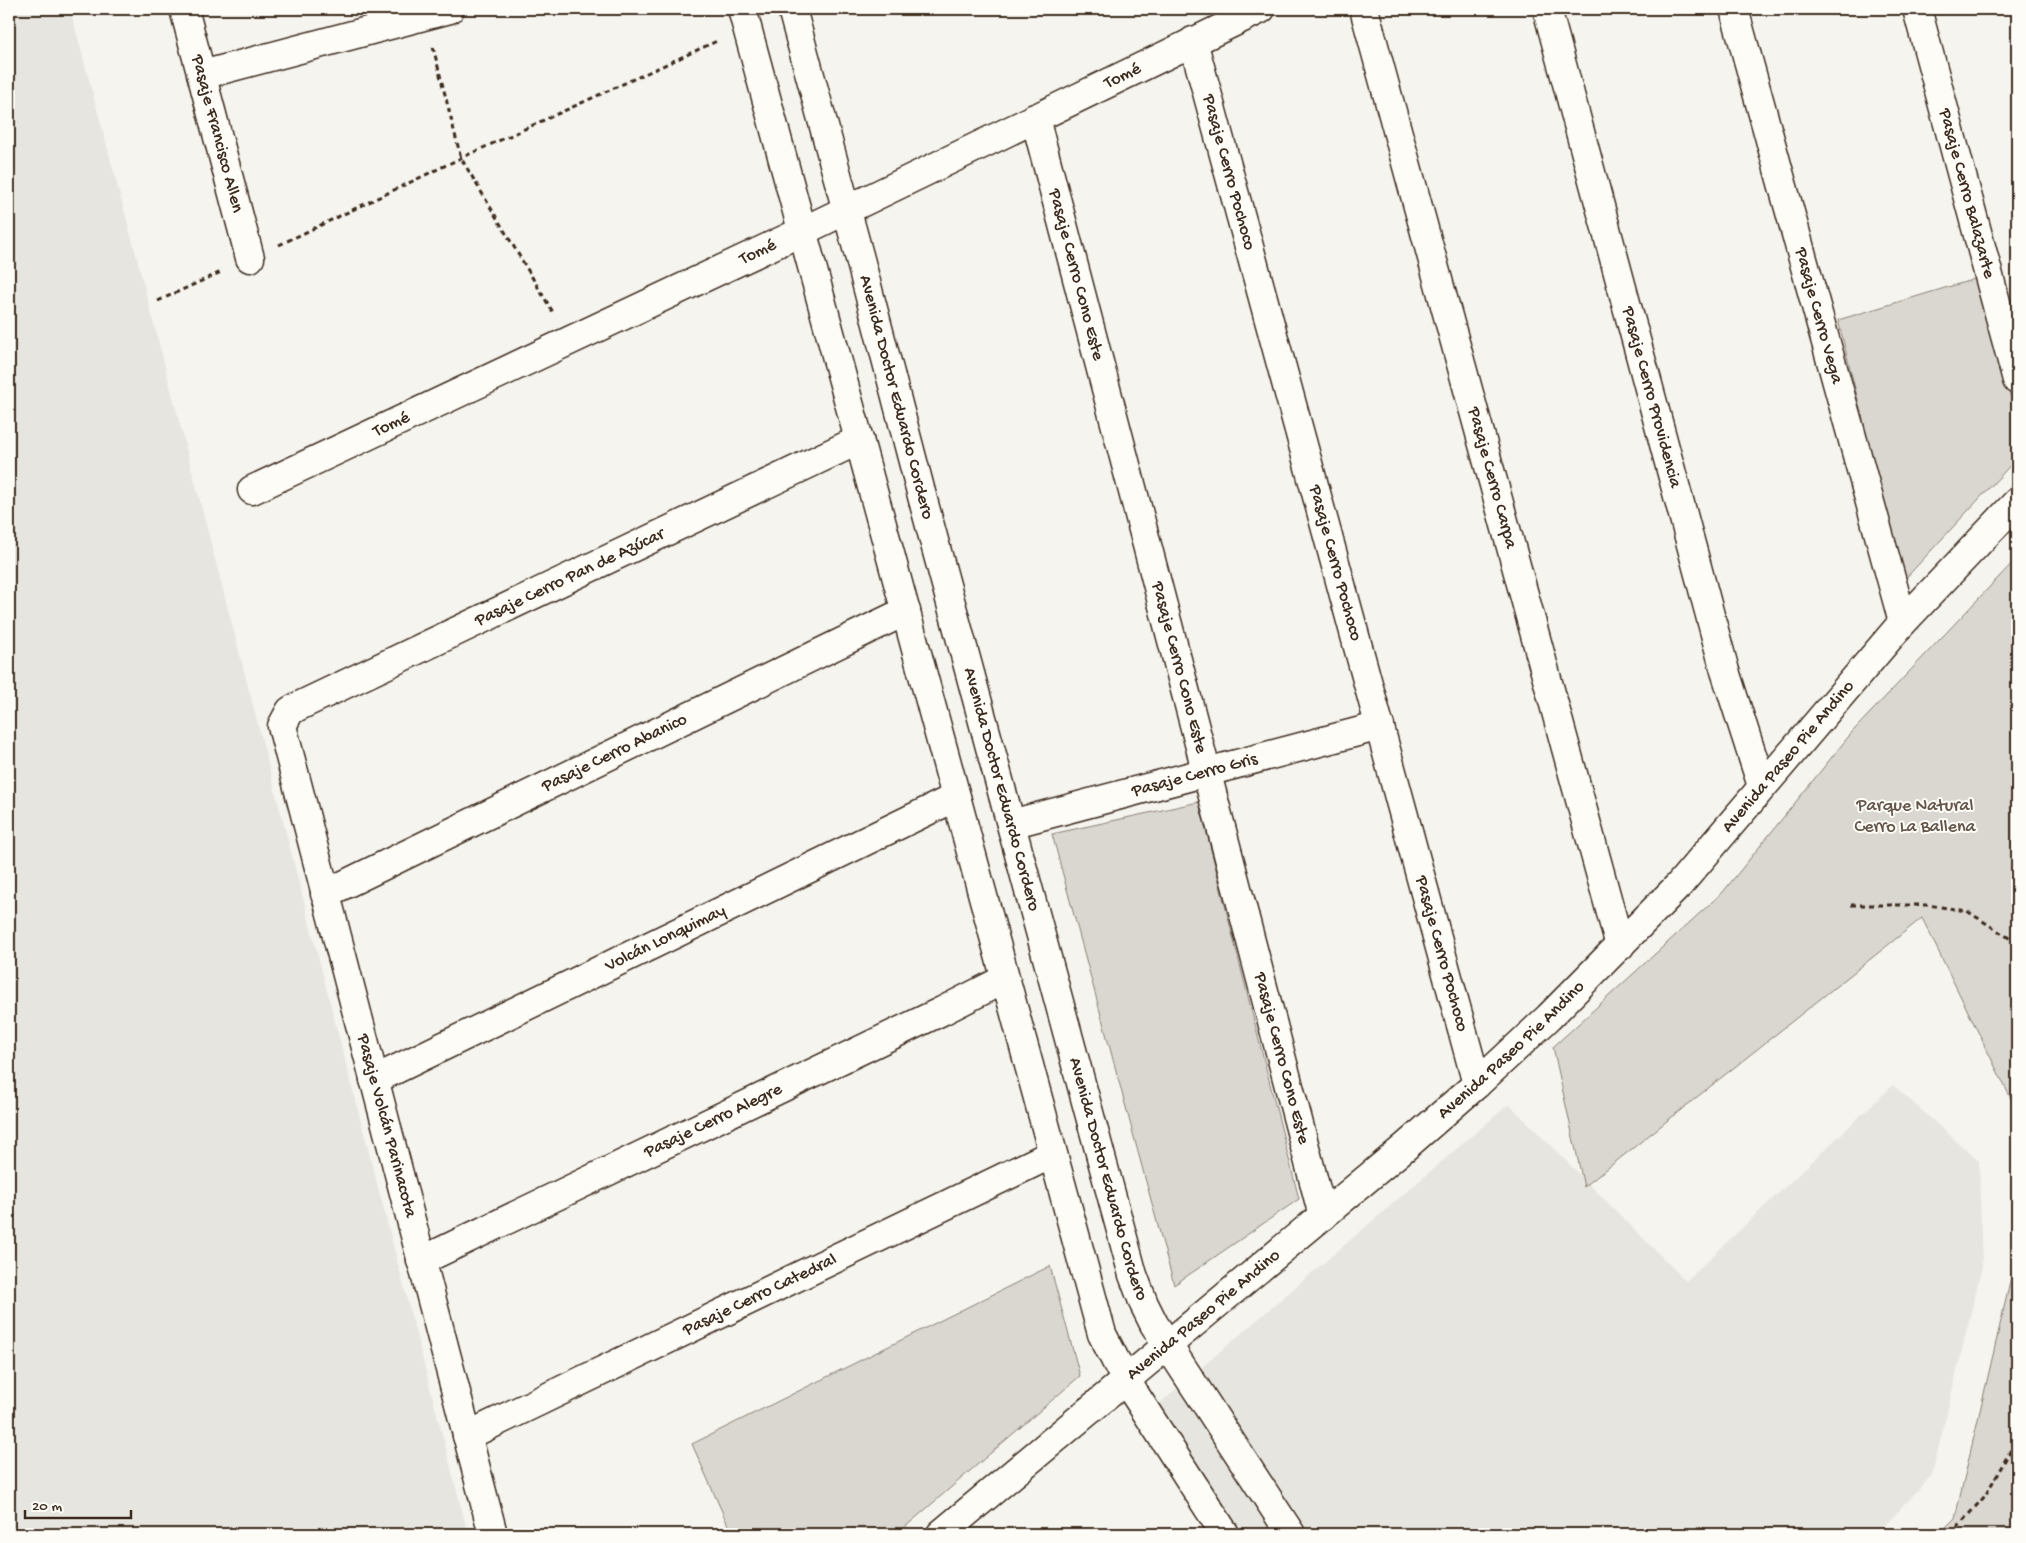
<svg xmlns="http://www.w3.org/2000/svg" width="2026" height="1543" viewBox="0 0 2026 1543" font-family="'Gochi Hand',sans-serif">
	<style>
		.built { fill: #e7e5df }
		.green { fill: #dad6d0; stroke: #8a8077 }
		.lines { fill: none; stroke-linecap: round; stroke-linejoin: round }
		.minor-casing { stroke: #3b2a1e; stroke-width: 31 }
		.path { stroke: #3b2a1e; stroke-width: 3; stroke-dasharray: 5 4; stroke-linecap: butt }
		.minor { stroke: #fdfcf7; stroke-width: 28 }
		.labels { text-anchor: middle; dominant-baseline: central; stroke-width: 4; stroke-linejoin: round; paint-order: stroke }
		.street-label { font-size: 18px; fill: #3b2a1e; stroke: #fdfcf7 }
		.park-label { font-size: 18px; fill: #63554a; stroke: #fdfcf7 }
	</style>
	<rect width="100%" height="100%" fill="#f5f4ee"/>
	<filter id="ink" filterUnits="userSpaceOnUse"><feTurbulence type="fractalNoise" baseFrequency=".02" numOctaves="2"/><feDisplacementMap in="SourceGraphic" scale="10" xChannelSelector="R" yChannelSelector="G"/><feConvolveMatrix kernelMatrix="1 2 1 2 8 2 1 2 1" color-interpolation-filters="sRGB"/></filter>
	<g filter="url(#ink)">
		<path class="built" d="M9,9h61l64,238 334,1287h-459z
			M1893,1085l86,76 3,105 -50,209 -55,59h-665l-73,-113 370,-317 177,177z"/>
		<path class="green" d="M1985,276l32,152v30l-114,123 -65,-261z
			M2017,558v553l-95,-193 -338,269 -31,-140 170,-155 130,-161z
			M1199,802l100,397 -125,86 -122,-451z
			M2017,1252v282h-78l16,-16z
			M1050,1266l30,110 -183,158h-165l-40,-90z"/>
		<g class="lines">
			<g class="minor-casing">
				<g id="minor">
					<path id="s1" d="M184,9l66,249"/>
					<path d="M742,9l360,1325 23,45 100,155"/>
					<path id="s2" d="M792,9l68,250 63,241 210,775 11,29 10,20 137,210"/>
					<path id="s3" d="M1364,9l256,937"/>
					<path id="s4" d="M1547,9l178,662 37,115"/>
					<path id="s5" d="M1734,9l169,613"/>
					<path id="s6" d="M1917,9l100,371"/>
					<path id="s7" d="M1193,41l284,1043"/>
					<path d="M202,75l248,-66"/>
					<path id="s8" d="M1035,118l288,1098"/>
					<path id="s9" d="M252,490l551,-259 458,-222"/>
					<path id="s10" d="M1011,824l369,-98"/>
					<path id="s11" d="M325,894l581,-283"/>
					<path id="s12" d="M374,1080l582,-283"/>
					<path id="s13" d="M421,1261l521,-250 63,-32"/>
					<path id="s14" d="M467,1436l585,-282"/>
					<path id="s15" d="M493,1534l-211,-808 8,-15 7,-4 562,-267"/>
					<path id="s16" d="M941,1534l464,-387 72,-63 72,-67 130,-132 224,-263 114,-120"/>
				</g>
			</g>
			<path class="path" d="M433,47l28,111 93,156
				M279,245l182,-87 256,-117
				M158,301l63,-29
				M1851,905h77l39,6 50,32
				M1951,1534l34,-38 32,-57"/>
			<use href="#minor" class="minor"/>
		</g>
	</g>
	<g class="labels">
		<g class="street-label">
			<text stroke="none"><textPath href="#s9" startOffset="964">Tomé</textPath></text>
			<text stroke="none"><textPath href="#s1" startOffset="129">Pasaje Francisco Allen</textPath></text>
			<text stroke="none"><textPath href="#s7" startOffset="136">Pasaje Cerro Pochoco</textPath></text>
			<text stroke="none"><textPath href="#s6" startOffset="191">Pasaje Cerro Balazarte</textPath></text>
			<text stroke="none"><textPath href="#s9" startOffset="559">Tomé</textPath></text>
			<text stroke="none"><textPath href="#s8" startOffset="162">Pasaje Cerro Cono Este</textPath></text>
			<text stroke="none"><textPath href="#s5" startOffset="318">Pasaje Cerro Vega</textPath></text>
			<text stroke="none"><textPath href="#s2" startOffset="402">Avenida Doctor Eduardo Cordero</textPath></text>
			<text stroke="none"><textPath href="#s4" startOffset="402">Pasaje Cerro Providencia</textPath></text>
			<text stroke="none"><textPath href="#s9" startOffset="154">Tomé</textPath></text>
			<text stroke="none"><textPath href="#s3" startOffset="486">Pasaje Cerro Carpa</textPath></text>
			<text stroke="none"><textPath href="#s7" startOffset="541">Pasaje Cerro Pochoco</textPath></text>
			<text stroke="none"><textPath href="#s15" startOffset="1162">Pasaje Cerro Pan de Azúcar</textPath></text>
			<text stroke="none"><textPath href="#s8" startOffset="568">Pasaje Cerro Cono Este</textPath></text>
			<text stroke="none"><textPath href="#s11" startOffset="322">Pasaje Cerro Abanico</textPath></text>
			<text stroke="none"><textPath href="#s16" startOffset="1152">Avenida Paseo Pie Andino</textPath></text>
			<text stroke="none"><textPath href="#s10" startOffset="190">Pasaje Cerro Gris</textPath></text>
			<text stroke="none"><textPath href="#s2" startOffset="808">Avenida Doctor Eduardo Cordero</textPath></text>
			<text stroke="none"><textPath href="#s12" startOffset="324">Volcán Lonquimay</textPath></text>
			<text stroke="none"><textPath href="#s7" startOffset="946">Pasaje Cerro Pochoco</textPath></text>
			<text stroke="none"><textPath href="#s16" startOffset="748">Avenida Paseo Pie Andino</textPath></text>
			<text stroke="none"><textPath href="#s8" startOffset="972">Pasaje Cerro Cono Este</textPath></text>
			<text stroke="none"><textPath href="#s13" startOffset="324">Pasaje Cerro Alegre</textPath></text>
			<text transform="translate(386 1126) rotate(75)">Pasaje Volcán Parinacota</text>
			<text stroke="none"><textPath href="#s2" startOffset="1212">Avenida Doctor Eduardo Cordero</textPath></text>
			<text stroke="none"><textPath href="#s14" startOffset="325">Pasaje Cerro Catedral</textPath></text>
			<text stroke="none"><textPath href="#s16" startOffset="342">Avenida Paseo Pie Andino</textPath></text>
		</g>
		<g class="park-label">
			<text x="1915" y="806">Parque Natural<tspan x="1915" dy="21">Cerro La Ballena</tspan></text>
		</g>
	</g>
	<rect width="2026" height="1543" fill="none" stroke="#fdfcf7" stroke-width="30"/>
	<rect x="15" y="15" width="1996" height="1513" fill="none" stroke="#3b2a1e" stroke-width="2" filter="url(#ink)"/>
	<path d="M25 1510v8h106v-8" fill="none" stroke="#3b2a1e" stroke-width="2.5"/>
	<text x="32" y="1510" font-size="15" fill="#3b2a1e" stroke="#fdfcf7" stroke-width="4" paint-order="stroke">20 m</text>
</svg>
